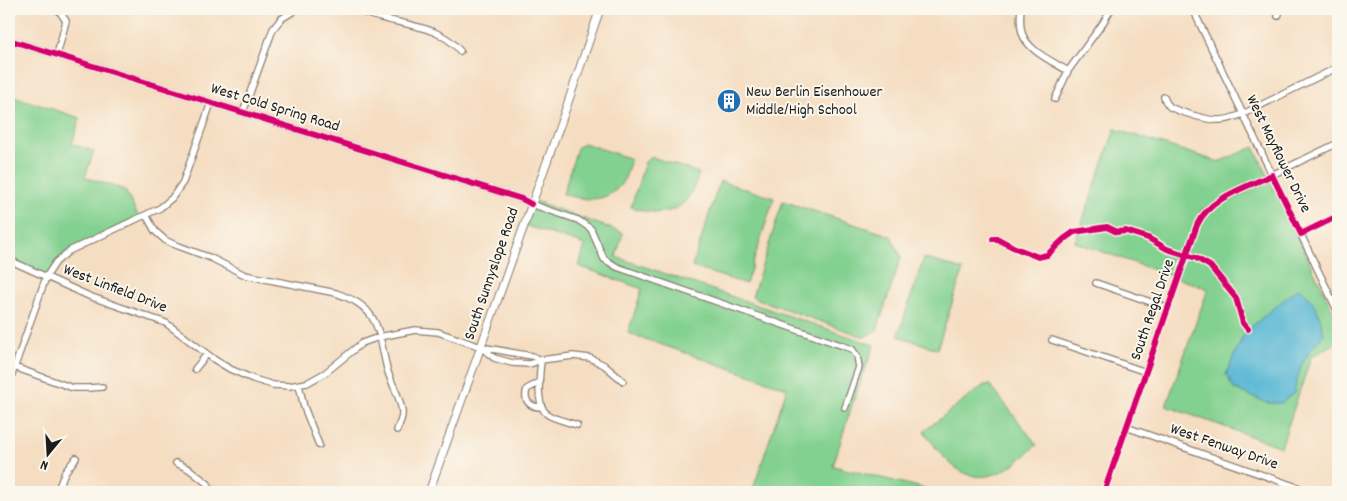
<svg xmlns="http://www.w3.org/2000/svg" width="1347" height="501" viewBox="0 0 1347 501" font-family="Dekko,sans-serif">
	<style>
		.green { fill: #83d190; stroke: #507656 }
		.water { fill: #55b6d3; stroke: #386978 }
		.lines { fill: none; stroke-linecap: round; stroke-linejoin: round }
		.minor-casing { stroke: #887c6e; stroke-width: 8 }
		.tertiary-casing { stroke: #887c6e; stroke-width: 9 }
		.minor { stroke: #fff; stroke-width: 5.5 }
		.tertiary { stroke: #fff; stroke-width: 7 }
		.cycleway-casing { stroke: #fbf7ec; stroke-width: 9 }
		.cycleway { stroke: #d6006c; stroke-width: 6 }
		.labels { text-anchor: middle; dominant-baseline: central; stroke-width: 4; stroke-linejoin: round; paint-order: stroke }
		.poi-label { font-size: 16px; fill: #1c1c1c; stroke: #fbf7ec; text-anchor: start }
		.street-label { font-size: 16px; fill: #1c1c1c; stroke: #fbf7ec }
	</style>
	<rect width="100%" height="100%" fill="#fbf7ec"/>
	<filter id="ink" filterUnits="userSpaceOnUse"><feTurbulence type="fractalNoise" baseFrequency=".02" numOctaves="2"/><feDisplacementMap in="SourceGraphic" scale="10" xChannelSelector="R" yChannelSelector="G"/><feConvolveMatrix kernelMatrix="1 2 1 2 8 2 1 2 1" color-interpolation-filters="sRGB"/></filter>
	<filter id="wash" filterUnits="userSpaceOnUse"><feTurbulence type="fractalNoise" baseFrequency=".0096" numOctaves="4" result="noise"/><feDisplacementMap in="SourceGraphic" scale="20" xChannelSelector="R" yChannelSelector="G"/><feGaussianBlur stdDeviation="1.12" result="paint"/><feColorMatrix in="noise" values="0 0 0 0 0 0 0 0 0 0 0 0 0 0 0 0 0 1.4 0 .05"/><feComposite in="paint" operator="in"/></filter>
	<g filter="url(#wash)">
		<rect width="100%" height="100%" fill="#f5ddc1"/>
		<path class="green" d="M9,95l71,23 -8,26 22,7 -9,26 40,13 14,28 -70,33 -23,26 -37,-17z
			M1115,129l104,33 35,-15 84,174v21l-27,15 -30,90 -115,-41 42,-117 -133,-47z
			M584,143l47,16c-2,6 -4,13 -6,19 -14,26 -39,23 -62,16l14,-46z
			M652,157l47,16c-2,6 -4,13 -7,18 -13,26 -38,24 -61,16l14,-45z
			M720,181l54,17 -28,86 -54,-17z
			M533,200l90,33 -7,24 258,88 -23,63 -18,58 106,26h-187l35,-104 -159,-55 14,-44 -63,-23 6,-21 -61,-20z
			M783,201l108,35 10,21 -24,73 -13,7 -112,-40z
			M924,258l39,12 -26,79 -39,-13z
			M984,385h6l4,5 43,55c-10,8 -19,18 -31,24 -39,22 -62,-9 -82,-38z"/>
		<path class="water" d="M1298,288c18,11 22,27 26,46l-12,14 -11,18 -7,27 -13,10h-13l-34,-14 -8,-15 16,-36 11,-13z"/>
	</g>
	<g filter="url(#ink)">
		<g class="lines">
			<g class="minor-casing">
				<path id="minor" d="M356,9c32,17 82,12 104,42
					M1021,9c-1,8 -1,16 1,24 6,18 30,28 46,38
					M1194,9l3,9 141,294
					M1278,16l3,-7
					M57,55l9,-34 -8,-12
					M1164,97c1,4 3,7 6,10 10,5 39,14 50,13 8,0 15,-3 23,-6l95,-47
					M1055,99l13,-28 35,-48 8,-14
					M243,112l30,-83 8,-10 16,-10
					M531,204l47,16 13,9 13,30 13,8 235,82 5,7 2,11 -14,41
					M146,215l9,16 10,9 8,4 38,14 34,17 91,18c13,5 24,9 33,20 13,16 13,40 19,59 4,13 13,26 14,40 1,6 -3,12 -5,18
					M1301,234l37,-18
					M9,260l80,36 77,27 49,37 15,9 23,10 20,6 16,1 18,-3 18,-10 37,-30 17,-6 36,-7 23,2 43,15 51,9 9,4
					M1096,283l72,25
					M1052,340l94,32
					M482,348l12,10 18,5 18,1 11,-4 32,-4 17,2 14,7 19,16
					M541,360c-1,13 -6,45 6,54 6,5 22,8 30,11
					M14,367l59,21h16l13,-1
					M195,369l12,-15
					M540,382l-13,7c-4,12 3,18 14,18
					M9,383l37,-106 10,-15 13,-11 91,-43 12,-10 11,-16 28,-79
					M299,385l5,22 15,38
					M1126,427l185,65
					M176,463l13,6 19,15 2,8
					M23,492h13
					M57,492l8,-20 11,-14
					M1104,492l93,-267 7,-13 12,-10 122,-59"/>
			</g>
			<g class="tertiary-casing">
				<path id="tertiary" d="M9,40l513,159 9,5
					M429,492l135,-378 36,-105"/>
			</g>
			<use href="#minor" class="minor"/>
			<use href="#tertiary" class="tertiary"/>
			<g class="cycleway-casing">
				<path id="cycleway" d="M9,40l513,159 9,5
					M993,239h5l15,8 25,10 9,-2 17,-16 10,-7 33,-5 10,5 9,-1 22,7 19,11 29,9 14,8 26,32 7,25 5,6
					M1104,492l93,-267c12,-27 50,-38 75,-50l29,59 37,-18"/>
			</g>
			<use href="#cycleway" class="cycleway"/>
		</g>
	</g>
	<defs>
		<g id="building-disc" transform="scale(1.25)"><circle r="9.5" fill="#1f6fb2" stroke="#fbf7ec"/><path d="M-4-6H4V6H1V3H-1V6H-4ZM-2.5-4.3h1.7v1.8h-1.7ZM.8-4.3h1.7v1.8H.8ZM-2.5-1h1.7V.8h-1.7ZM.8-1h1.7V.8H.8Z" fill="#fff"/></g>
	</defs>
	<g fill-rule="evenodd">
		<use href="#building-disc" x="729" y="101"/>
	</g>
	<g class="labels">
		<g class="poi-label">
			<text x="746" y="92">New Berlin Eisenhower<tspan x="746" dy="18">Middle/High School</tspan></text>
		</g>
		<g class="street-label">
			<text transform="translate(275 108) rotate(17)">West Cold Spring Road</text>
			<text transform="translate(1278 154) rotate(64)">West Mayflower Drive</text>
			<text transform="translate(492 274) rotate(-71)">South Sunnyslope Road</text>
			<text transform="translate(115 289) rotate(21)">West Linfield Drive</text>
			<text transform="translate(1153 310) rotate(-71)">South Regal Drive</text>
			<text transform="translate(1224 447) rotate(19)">West Fenway Drive</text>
		</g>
	</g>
	<rect width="1347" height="501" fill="none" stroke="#fbf7ec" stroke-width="30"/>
	<g transform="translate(48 454) rotate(198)" stroke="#fbf7ec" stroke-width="4" paint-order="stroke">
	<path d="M0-4L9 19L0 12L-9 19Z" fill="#1c1c1c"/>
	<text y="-8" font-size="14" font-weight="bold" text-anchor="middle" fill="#1c1c1c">N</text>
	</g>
</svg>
